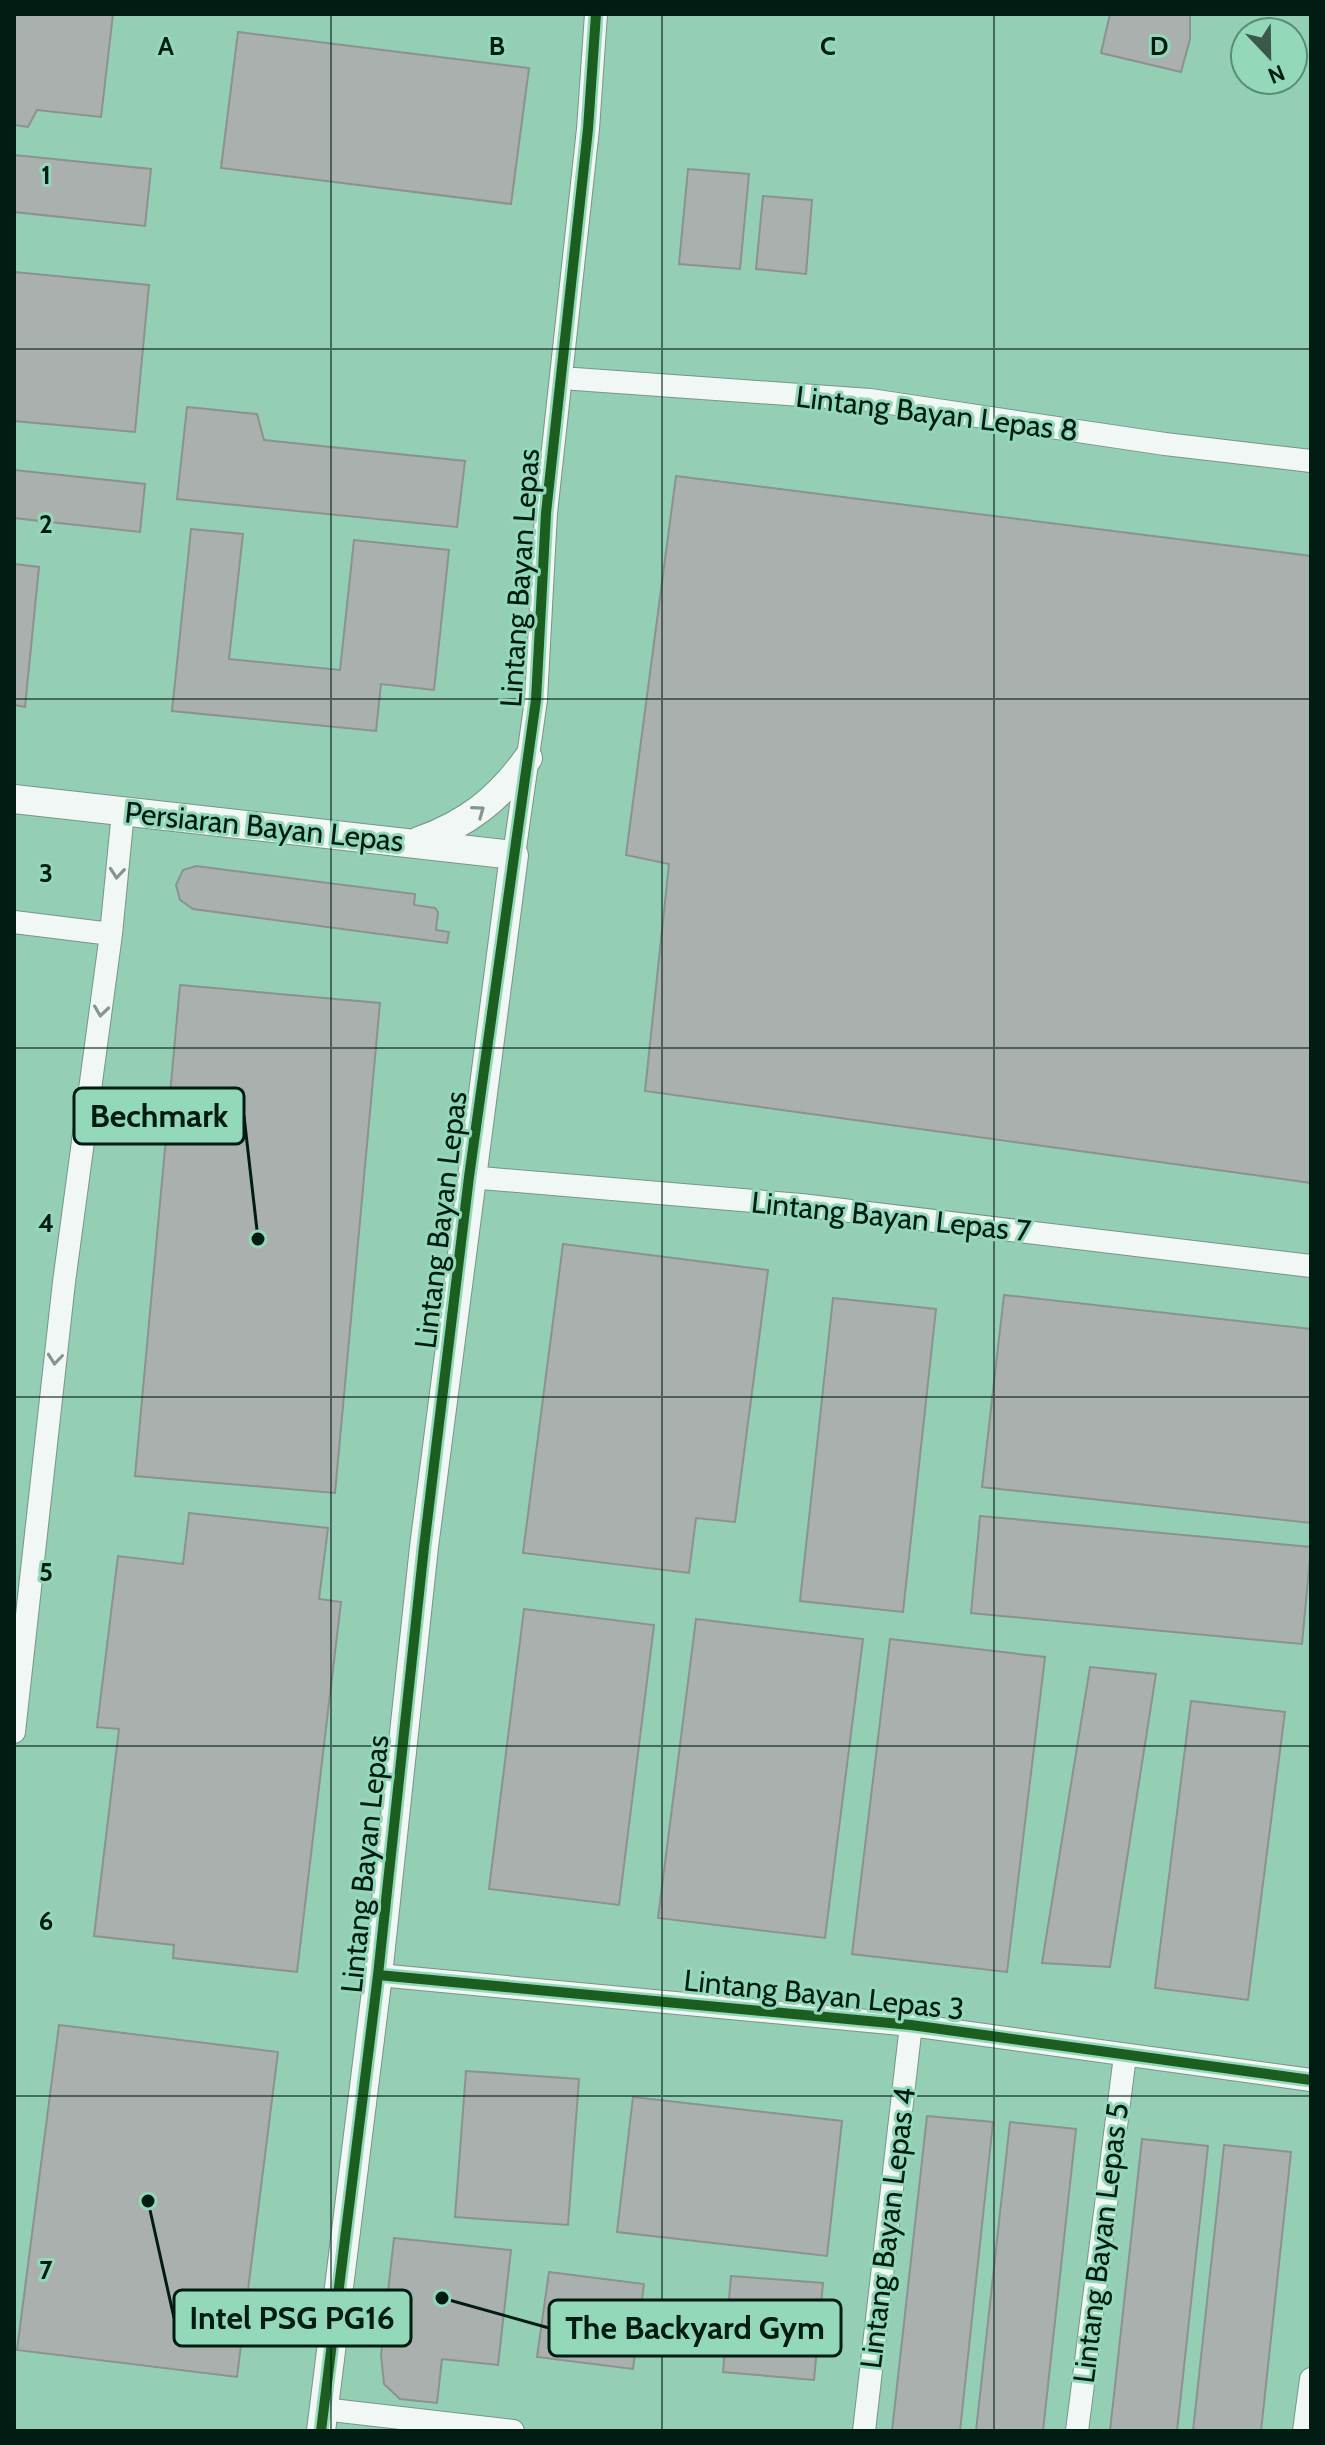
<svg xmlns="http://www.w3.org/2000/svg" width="1325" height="2445" viewBox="0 0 1325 2445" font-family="Cabin,sans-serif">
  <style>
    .built { fill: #93ceb5; fill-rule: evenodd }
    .building { fill: #aab0ae; stroke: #8b9290; stroke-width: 2 }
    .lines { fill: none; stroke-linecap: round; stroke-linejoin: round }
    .minor-casing { stroke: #779588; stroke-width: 24 }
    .tertiary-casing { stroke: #779588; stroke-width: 30 }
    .minor { stroke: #f1f7f4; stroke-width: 22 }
    .tertiary { stroke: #f1f7f4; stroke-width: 28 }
    .cycleway-casing { stroke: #94d8ba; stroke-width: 15 }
    .cycleway { stroke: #1b5e20; stroke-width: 10 }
    .oneway { stroke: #85948e }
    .grid { fill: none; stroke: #011c12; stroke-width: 2; stroke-opacity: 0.55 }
    .labels { text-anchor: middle; stroke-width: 6; stroke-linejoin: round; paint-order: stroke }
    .street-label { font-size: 30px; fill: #011c12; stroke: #94d8ba }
    .grid-label { font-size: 26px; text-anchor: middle; font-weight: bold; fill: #011c12; stroke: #94d8ba; stroke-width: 6; stroke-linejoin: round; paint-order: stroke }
    .leader { fill: none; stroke: #011c12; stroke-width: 3 }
    .callout-dot { fill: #011c12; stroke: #94d8ba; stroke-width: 3 }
    .callout { fill: #94d8ba; stroke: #011c12; stroke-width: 3 }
    .callout-label { font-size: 32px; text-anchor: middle; font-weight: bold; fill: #011c12 }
  </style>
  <rect width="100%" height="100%" fill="#a3c9b8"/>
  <path class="built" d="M14 14H1311V2431H14ZM1245 32H1293V80H1245Z"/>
  <path class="building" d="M14 14H113L101 117 37 110 28 127 14 125Z
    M1110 14H1190V39L1181 72 1101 53Z
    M238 32 529 68 511 204 221 168Z
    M14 155 151 169 145 226 14 212Z
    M688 169 749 174 740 269 679 264Z
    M763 196 812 200 806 274 756 269Z
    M14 272 149 285 135 432 14 421Z
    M187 407 257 414 264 440 465 461 457 527 177 499Z
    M14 470 145 484 140 532 14 518Z
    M676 476 1311 556V1183L645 1091 669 864 626 855Z
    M191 529 243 534 229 659 340 670 354 540 449 550 434 690 381 684 376 731 172 711Z
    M14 564 39 567 25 707 14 705Z
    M196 866 415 894 414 905 435 908 438 912 436 930 449 932 447 943 193 909 180 900 176 885 183 870Z
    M180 985 380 1003 335 1493 135 1476Z
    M563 1244 768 1270 735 1522 696 1518 689 1573 523 1553Z
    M1004 1295 1311 1329V1523L982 1487Z
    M833 1298 936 1309 903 1612 800 1601Z
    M189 1513 328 1528 319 1599 341 1602 297 1972 173 1958 174 1945 94 1936 119 1729 97 1727 118 1556 183 1564Z
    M980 1516 1311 1547 1302 1644 971 1613Z
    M524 1609 654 1625 619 1905 489 1889Z
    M696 1619 863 1639 825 1938 658 1918Z
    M890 1639 1045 1657 1007 1972 852 1954Z
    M1090 1667 1156 1674 1110 1967 1042 1963Z
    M1191 1701 1285 1712 1248 2000 1155 1988Z
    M59 2025 278 2052 237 2377 17 2350Z
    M466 2071 579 2079 568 2225 455 2217Z
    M633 2097 842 2121 827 2256 617 2232Z
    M927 2116 993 2122 960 2431H892Z
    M1010 2122 1076 2129 1043 2431H976Z
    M1142 2139 1208 2146 1177 2431H1110Z
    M1224 2145 1291 2152 1261 2431H1193Z
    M394 2238 511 2250 498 2365 442 2359 437 2403 400 2399 384 2384 381 2355Z
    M549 2272 644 2284 633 2369 537 2357Z
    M731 2276 823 2283 814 2380 723 2372Z"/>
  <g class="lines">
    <g class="minor-casing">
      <path id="minor" d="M561 378 870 400 1165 444 1311 461
        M514 855 536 700 546 513 588 129 596 14
        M14 922 111 934
        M469 1177 801 1205 1311 1266
        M14 1732 64 1282 111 934 123 812
        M378 1975 911 2025 1311 2080
        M323 2409 513 2431
        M864 2431 911 2025
        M1077 2431 1125 2056
        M1304 2431 1311 2379"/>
    </g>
    <g class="tertiary-casing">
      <path id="tertiary" d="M14 799 514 855 424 1547 378 1975 321 2431
        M419 841C467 824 499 799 528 758"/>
    </g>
    <use href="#minor" class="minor"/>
    <use href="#tertiary" class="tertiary"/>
    <g class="cycleway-casing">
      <path id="cycleway" d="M378 1975 911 2025 1311 2080
        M321 2431 378 1975 424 1547 469 1177 536 700 546 513 588 129 596 14"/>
    </g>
    <use href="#cycleway" class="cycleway"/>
  </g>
  <defs><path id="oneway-chevron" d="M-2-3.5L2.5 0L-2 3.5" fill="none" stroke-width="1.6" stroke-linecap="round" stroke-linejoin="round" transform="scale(2)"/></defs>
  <g class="oneway">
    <use href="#oneway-chevron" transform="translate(479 811) rotate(-36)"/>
    <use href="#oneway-chevron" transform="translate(117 873) rotate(95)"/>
    <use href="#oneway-chevron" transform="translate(101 1011) rotate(98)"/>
    <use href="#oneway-chevron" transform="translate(55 1359) rotate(96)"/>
  </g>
  <path class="grid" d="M331 14V2431M662 14V2431M994 14V2431M14 349H1311M14 699H1311M14 1048H1311M14 1397H1311M14 1746H1311M14 2096H1311"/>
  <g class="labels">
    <g class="street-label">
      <text transform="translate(937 414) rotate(7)" y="10">Lintang Bayan Lepas 8</text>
      <text transform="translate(520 578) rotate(-86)" y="10">Lintang Bayan Lepas</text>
      <text transform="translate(264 827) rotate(6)" y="10">Persiaran Bayan Lepas</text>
      <text transform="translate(891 1217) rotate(6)" y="10">Lintang Bayan Lepas 7</text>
      <text transform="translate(441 1220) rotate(-83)" y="10">Lintang Bayan Lepas</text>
      <text transform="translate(365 1864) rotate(-84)" y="10">Lintang Bayan Lepas</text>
      <text transform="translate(824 1995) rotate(6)" y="10">Lintang Bayan Lepas 3</text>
      <text transform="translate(888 2228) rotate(-83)" y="10">Lintang Bayan Lepas 4</text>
      <text transform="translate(1101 2243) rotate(-83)" y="10">Lintang Bayan Lepas 5</text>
    </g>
  </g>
  <g class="grid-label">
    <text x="166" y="55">A</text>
    <text x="497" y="55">B</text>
    <text x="828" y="55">C</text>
    <text x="1159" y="55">D</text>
    <text x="46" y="184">1</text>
    <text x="46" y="533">2</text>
    <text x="46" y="882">3</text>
    <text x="46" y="1232">4</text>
    <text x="46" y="1581">5</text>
    <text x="46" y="1930">6</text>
    <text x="46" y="2279">7</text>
  </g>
  <path class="leader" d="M258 1239L244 1116M148 2201L174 2318M442 2298L549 2328"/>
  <g class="callout-dot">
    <circle cx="258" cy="1239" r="8"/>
    <circle cx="148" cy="2201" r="8"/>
    <circle cx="442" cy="2298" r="8"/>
  </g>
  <g class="callout">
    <rect x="74" y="1088" width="170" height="56" rx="8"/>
    <rect x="174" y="2290" width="237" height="56" rx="8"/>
    <rect x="549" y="2300" width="292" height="56" rx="8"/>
  </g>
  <g class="callout-label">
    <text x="159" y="1127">Bechmark</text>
    <text x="292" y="2329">Intel PSG PG16</text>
    <text x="695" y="2339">The Backyard Gym</text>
  </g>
  <rect width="1325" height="2445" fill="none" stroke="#011c12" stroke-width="32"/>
  <g transform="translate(1269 56) rotate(158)"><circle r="38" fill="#94d8ba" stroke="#598d77" stroke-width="2"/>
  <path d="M0-6L14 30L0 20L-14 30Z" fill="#3a594c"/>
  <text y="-12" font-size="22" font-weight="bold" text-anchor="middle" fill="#011c12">N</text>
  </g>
</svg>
